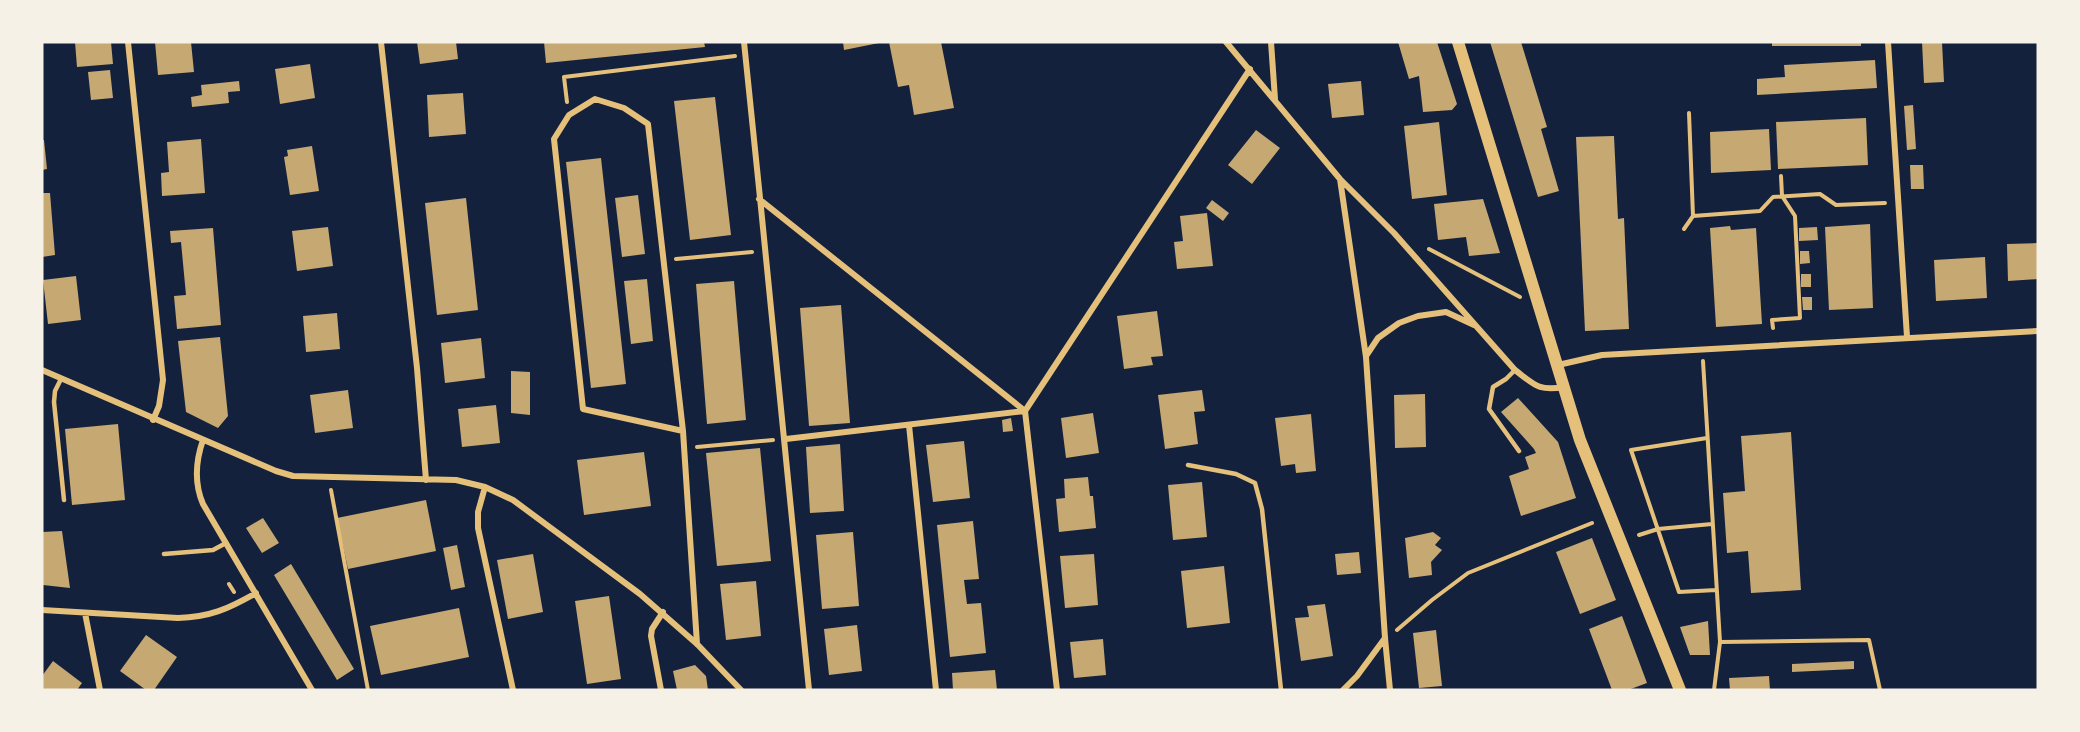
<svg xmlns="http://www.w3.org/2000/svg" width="2080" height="732" viewBox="0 0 2080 732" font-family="'Roboto Condensed',sans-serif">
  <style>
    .building { fill: #c6a872 }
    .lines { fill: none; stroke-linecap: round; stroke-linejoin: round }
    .path { stroke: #e5c07b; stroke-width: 4 }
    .service { stroke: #e5c07b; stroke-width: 4.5 }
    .minor { stroke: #e5c07b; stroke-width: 6 }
    .secondary { stroke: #e5c07b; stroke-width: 12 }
  </style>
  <rect width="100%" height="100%" fill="#14213d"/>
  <path class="building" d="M75 42H111L113 64 77 67Z
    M155 42H191L194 72 158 75Z
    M417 42H456L458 59 420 64Z
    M544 42H704L705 47 546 63Z
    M843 42H879V43L844 50Z
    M889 42H941L954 108 914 115 909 85 898 87Z
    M1398 42H1437L1457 104 1452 110 1423 112 1419 76 1409 79Z
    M1490 42H1521L1547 127 1541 129 1559 191 1538 197Z
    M1772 42H1861V46H1772Z
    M1922 42H1942L1944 82 1924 83Z
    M1875 60 1877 88 1757 95V79L1785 77 1784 65Z
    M310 64 315 98 280 104 275 69Z
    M110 70 113 98 91 100 88 72Z
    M239 81 240 91 228 92 229 103 192 107 191 97 202 95 201 85Z
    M1361 81 1364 115 1332 118 1328 84Z
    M463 93 466 134 429 137 427 95Z
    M715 97 731 235 690 240 674 101Z
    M1913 105 1916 149 1907 150 1904 106Z
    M1866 118 1868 165 1778 169 1776 122Z
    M1439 122 1447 195 1412 199 1404 126Z
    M1769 129 1771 170 1711 173 1710 132Z
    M1256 130 1280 148 1252 184 1228 165Z
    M1614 136 1618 219 1624 218 1629 329 1585 331 1576 137Z
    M201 139 205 193 162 196 161 173 169 172 167 142Z
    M42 140H44L47 169 42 170Z
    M312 146 319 191 290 195 284 157 288 156 287 150Z
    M601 158 626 384 591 388 566 162Z
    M1910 165H1923L1924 189H1911Z
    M42 193H50L55 255 42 257Z
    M638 195 645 254 622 257 615 198Z
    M466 198 478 310 437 315 425 203Z
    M1483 199 1500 253 1469 256 1466 237 1438 240 1434 204Z
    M1212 200 1229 213 1223 221 1206 208Z
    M1207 213 1213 266 1177 269 1174 242 1183 241 1180 216Z
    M1870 224 1873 308 1829 310 1825 227Z
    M1730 226 1731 230 1756 228 1762 324 1716 327 1710 228Z
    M328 227 333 266 297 271 292 231Z
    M1817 227 1818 240 1799 241V228Z
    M213 228 221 325 177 329 174 296 186 295 181 242 171 243 170 231Z
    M2038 243V279L2008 281 2007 244Z
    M1800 251H1809L1810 263 1800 264Z
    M1985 257 1987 298 1936 301 1934 260Z
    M1801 274H1811V287H1801Z
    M76 276 81 320 48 324 43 280Z
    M647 279 653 341 631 344 624 281Z
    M734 281 746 420 707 424 696 284Z
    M1802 297H1812V310H1803Z
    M841 305 850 423 809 426 800 308Z
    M1157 311 1163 356 1151 357 1153 365 1124 369 1117 316Z
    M337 313 340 349 306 352 303 316Z
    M220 337 228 416 218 428 186 412 178 341Z
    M481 338 485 378 445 383 441 343Z
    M511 371 530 372V415L511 413Z
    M348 390 353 428 315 433 310 395Z
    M1202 390 1205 411 1194 412 1198 444 1165 449 1158 395Z
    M1425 394 1426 447 1395 448 1394 395Z
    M1518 398 1558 442 1576 498 1521 516 1509 476 1529 469 1525 457 1536 453 1534 449 1501 412Z
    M496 405 500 443 462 447 458 409Z
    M1093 413 1099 453 1066 458 1061 418Z
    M1311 414 1316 471 1296 473 1295 464 1281 466 1275 418Z
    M1011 418 1013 431 1003 432 1002 420Z
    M118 424 125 500 72 505 65 429Z
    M1791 432 1801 590 1751 593 1748 551 1727 553 1723 493 1745 491 1741 436Z
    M964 441 970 498 933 502 926 445Z
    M840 444 844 511 810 513 806 447Z
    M760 448 771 561 717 566 706 453Z
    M644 452 651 506 584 515 577 460Z
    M1088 477 1090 496H1093L1096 528 1059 532 1056 499 1065 498 1064 479Z
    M1202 482 1207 537 1173 540 1168 485Z
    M426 500 436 551 348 569 337 518Z
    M263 518 279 543 262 553 246 528Z
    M973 521 979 579 964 580 967 604 981 603 986 653 950 657 937 525Z
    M62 531 70 588 43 585 42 532Z
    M853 532 859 606 822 609 816 535Z
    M1433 532 1441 538 1435 545 1442 550 1431 562 1432 575 1409 578 1405 538Z
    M1592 538 1616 600 1580 614 1556 552Z
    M457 545 465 587 451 590 443 548Z
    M1359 552 1361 573 1337 575 1335 554Z
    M533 554 543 612 508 619 497 560Z
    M1094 554 1098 605 1065 608 1060 556Z
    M291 564 354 669 337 680 274 575Z
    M1224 566 1230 623 1187 628 1181 571Z
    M756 581 761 636 726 640 720 584Z
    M609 596 621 679 587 684 575 601Z
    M1325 604 1333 656 1301 661 1295 618 1309 617 1307 606Z
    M459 608 469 657 381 675 370 626Z
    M1622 616 1647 683 1628 690H1612L1589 629Z
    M1708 621 1710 655H1690L1680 627Z
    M857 625 862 671 829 675 824 629Z
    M1436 630 1442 686 1419 688 1413 633Z
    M146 635 177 657 154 690H146L120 671Z
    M1103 639 1106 675 1074 678 1070 642Z
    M53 661 82 683 77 690H42V676Z
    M1854 661V669L1792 672V664Z
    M695 665 706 676 708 690H677L673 671Z
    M995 670 997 690H953L952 673Z
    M1769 676 1770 690H1730L1729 678Z"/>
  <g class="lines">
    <path class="path" d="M567 102 564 77 735 56
      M1689 113 1693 216
      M1684 229 1693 216 1760 211 1773 197 1820 194 1836 205 1885 203
      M1429 249 1520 297
      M676 259 752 252
      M1773 328 1772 320 1800 318 1795 216 1782 196 1781 176
      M1703 361 1720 642
      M1707 438 1631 450 1679 592 1716 590
      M697 447 773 440
      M331 490 368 690
      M1639 535 1658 529 1712 524
      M229 584 234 592
      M1397 630 1432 600 1468 573 1592 523
      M1714 690 1720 642 1869 640 1880 690"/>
    <path class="service" d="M1515 370 1506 379 1493 387 1489 409 1519 451
      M61 379 55 391 54 402 64 500
      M1188 465 1236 474 1255 483 1262 509 1281 690
      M164 554 213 550 226 543"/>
    <path class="minor" d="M128 42 163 380 159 406 153 420
      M381 42 417 368 426 480
      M744 42C766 258 789 474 809 690
      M1226 42 1340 179 1394 233 1515 370C1536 386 1538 391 1565 387
      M1271 42 1275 99
      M1888 42 1907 337
      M1340 179 1366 357 1385 638 1390 690
      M759 199 1025 411 1250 69
      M1366 356 1378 338 1399 323 1418 316 1446 312 1474 325
      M1558 365 1602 355 2038 331
      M42 370 276 471 293 476 456 480 485 487 513 500 640 594 697 644 741 690
      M909 425 936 690
      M683 431 583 409 554 139 569 115 595 99 624 108 648 124 683 431 697 644
      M786 439 1025 411 1057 690
      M203 440C195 463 194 483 203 504L312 690
      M485 487 478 512V528L513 690
      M42 610 178 618C210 617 228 609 256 593
      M85 613 100 690
      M661 690 651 636 652 629 663 612
      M1343 690 1357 676 1385 638"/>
    <path class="secondary" d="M1458 42 1580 440 1680 690"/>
  </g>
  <rect width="2080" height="732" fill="none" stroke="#f6f1e7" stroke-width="87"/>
</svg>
